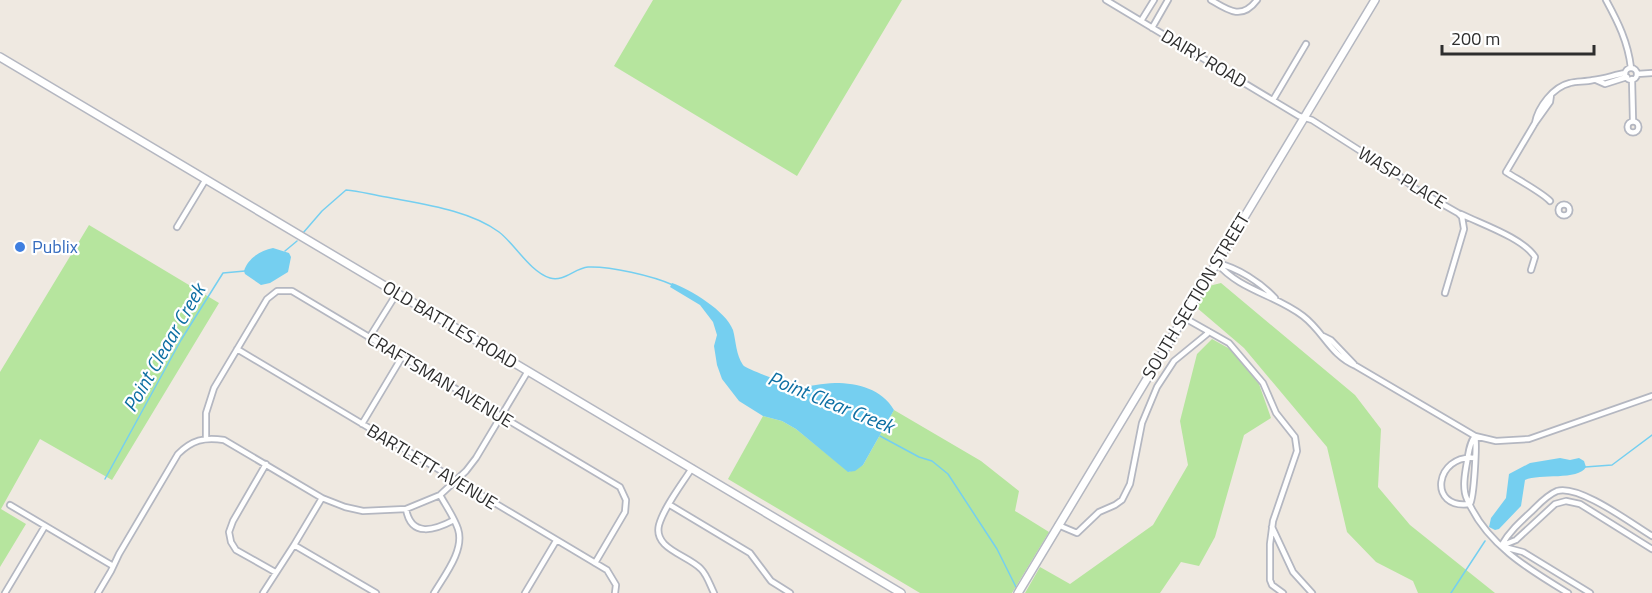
<svg xmlns="http://www.w3.org/2000/svg" width="1652" height="593" viewBox="0 0 1652 593" font-family="'Titillium Web',sans-serif">
  <style>
    .green { fill: #b6e59e }
    .water { fill: #75cff0 }
    .lines { fill: none; stroke-linecap: round; stroke-linejoin: round }
    .stream { stroke: #75cff0; stroke-width: 1.5 }
    .street-casing { stroke: #b4b7c1; stroke-width: 8 }
    .secondary-casing { stroke: #b4b7c1; stroke-width: 10 }
    .street { stroke: #fff; stroke-width: 4.5 }
    .secondary { stroke: #fff; stroke-width: 7 }
    .shop-dot { fill: #3f7fe0; stroke: #fff; stroke-width: 2 }
    .labels { text-anchor: middle; stroke-width: 4.5; stroke-linejoin: round; paint-order: stroke }
    .street-label { font-size: 18px; fill: #2e2e2e; stroke: #fff }
    .shop-label { font-size: 18px; fill: #366cbe; stroke: #fff; text-anchor: start }
    .water-label { font-size: 20px; font-style: italic; fill: #0d6fa3; stroke: #fff }
  </style>
  <rect width="100%" height="100%" fill="#efe9e1"/>
  <path class="green" d="M653 0H902L797 176 614 66Z
    M89 225 219 303 112 480 40 439 1 509 26 524 0 567V372Z
    M1221 283 1355 395 1381 429 1378 487 1410 525 1495 593H1418L1413 581 1376 562 1347 532 1327 447 1244 348 1196 307 1209 286Z
    M1212 339 1230 349 1259 384 1271 418 1244 435 1215 537 1199 566 1181 562 1160 593H1025L1040 567 1070 584 1153 525 1188 465 1180 421 1197 354Z
    M894 410 981 461 1019 491 1015 511 1049 532 1012 593H920L728 479 763 416 782 421 796 429 849 472 863 465Z"/>
  <path class="water" d="M273 248 289 253 291 257 288 272 270 283 261 285 245 274 244 271C248 258 260 251 273 248Z
    M672 283C690 289 726 311 733 330 736 341 736 355 743 365 745 368 767 376 772 378 778 381 787 386 793 387 807 388 821 383 835 383 858 383 882 389 894 410L863 465 855 471 848 472 796 429 782 421 763 416 739 401 722 379 717 365 714 346 717 335 713 322 700 305 670 287Z
    M1560 458 1570 460 1579 458 1584 461 1586 467C1578 481 1540 473 1525 480L1521 506 1499 529 1495 530 1489 527 1491 518 1506 498 1509 474 1530 463Z"/>
  <g class="lines">
    <path class="stream" d="M303 233 322 211 346 190C360 191 372 195 386 197 422 204 470 210 499 232 514 243 530 272 550 278 564 282 575 268 588 267 610 266 653 276 673 285
      M285 251 297 241
      M880 436 919 457 932 461 948 474 997 549 1017 589
      M1585 467 1612 465 1652 435
      M105 479 181 340 223 273 245 271
      M1451 593 1485 541"/>
    <g class="street-casing">
      <path id="street" d="M1106 0 1299 116 1312 120 1398 175 1416 189 1458 213 1462 217 1464 229 1445 293
        M1211 0C1229 11 1242 20 1257 0
        M1606 0C1618 22 1628 42 1631 68
        M1141 21 1154 0
        M1152 28 1168 0
        M1625 74a6 6 0 1 1 12 0a6 6 0 1 1-12 0Z
        M1637 74 1652 73
        M1632 79 1633 121
        M1596 80 1605 84 1627 77
        M1273 100 1306 44
        M1627.5 127a5.5 5.5 0 1 1 11 0a5.5 5.5 0 1 1-11 0Z
        M1535 123C1538 107 1553 87 1570 83 1577 81 1585 82 1593 80 1604 79 1614 75 1625 73
        M1550 201C1543 193 1517 179 1506 172L1535 123 1550 102 1551 95
        M1558.5 210a5.5 5.5 0 1 1 11 0a5.5 5.5 0 1 1-11 0Z
        M1461 214C1481 224 1523 238 1535 257L1531 270
        M177 227 206 179
        M1217 263C1239 290 1276 295 1303 316 1324 332 1330 355 1356 366L1475 436 1496 441 1529 439 1652 396
        M1217 263C1238 268 1260 282 1275 298
        M1183 317 1229 343 1263 383 1276 413 1295 437 1297 451 1273 521 1270 544V580L1272 585 1283 593
        M1323 336 1331 340 1354 364
        M369 338 397 293
        M237 349 607 570 616 585 615 593
        M362 424 402 357
        M1475 436C1469 444 1469 452 1467 462 1465 473 1462 489 1467 499 1486 544 1528 569 1568 593
        M206 438V413L214 388 267 299 277 291H292L620 487 626 500 625 512 595 563
        M266 464 233 521 229 532 231 542 236 550 275 572
        M692 468C682 484 664 507 659 525 653 549 688 555 701 569 707 575 710 585 714 593
        M1470 504C1427 510 1435 454 1475 458
        M1470 504C1474 497 1477 444 1475 436
        M10 505 113 566
        M670 505 750 553 771 581 790 593
        M406 509C411 538 435 530 454 520
        M1058 525 1077 533 1099 512 1115 505 1122 500 1130 484 1142 423 1157 387 1174 361 1207 334 1208 331
        M1272 527 1293 572 1312 593
        M294 545 322 498
        M1501 546C1509 532 1520 522 1532 511 1539 504 1547 495 1557 491 1579 484 1632 524 1652 536
        M1501 546 1516 540 1555 504 1566 501 1580 504 1652 549
        M1504 547 1523 552 1590 593
        M5 593 45 526
        M98 593 111 571 119 554 178 454C192 440 204 437 224 440L322 498 345 507 363 511 406 509 440 495 466 471 476 458 528 371
        M263 593 294 545 376 593
        M434 593C444 576 465 550 458 529 454 517 446 506 440 495
        M525 593 556 541"/>
    </g>
    <g class="secondary-casing">
      <path id="secondary" d="M0 57 901 593
        M1018 593 1375 0"/>
    </g>
    <use href="#street" class="street"/>
    <use href="#secondary" class="secondary"/>
  </g>
  <circle class="shop-dot" cx="20" cy="247" r="6"/>
  <g class="labels">
    <g class="street-label">
      <text transform="translate(1204 59) rotate(31)" y="6">DAIRY ROAD</text>
      <text transform="translate(1402 178) rotate(32)" y="6">WASP PLACE</text>
      <text transform="translate(1196 296) rotate(-59)" y="6">SOUTH SECTION STREET</text>
      <text transform="translate(450 325) rotate(31)" y="6">OLD BATTLES ROAD</text>
      <text transform="translate(440 380) rotate(31)" y="6">CRAFTSMAN AVENUE</text>
      <text transform="translate(432 467) rotate(31)" y="6">BARTLETT AVENUE</text>
    </g>
    <g class="shop-label">
      <text x="32" y="253">Publix</text>
    </g>
    <g class="water-label">
      <text transform="translate(164 348) rotate(-60)" y="7">Point Cleaar Creek</text>
      <text transform="translate(831 402) rotate(22)" y="7">Point Clear Creek</text>
    </g>
  </g>
  <path d="M1442 45v9h152v-9" fill="none" stroke="#2e2e2e" stroke-width="3"/>
  <text x="1451" y="45" font-size="18" fill="#2e2e2e" stroke="#ffffff" stroke-width="4.5" paint-order="stroke">200 m</text>
</svg>
